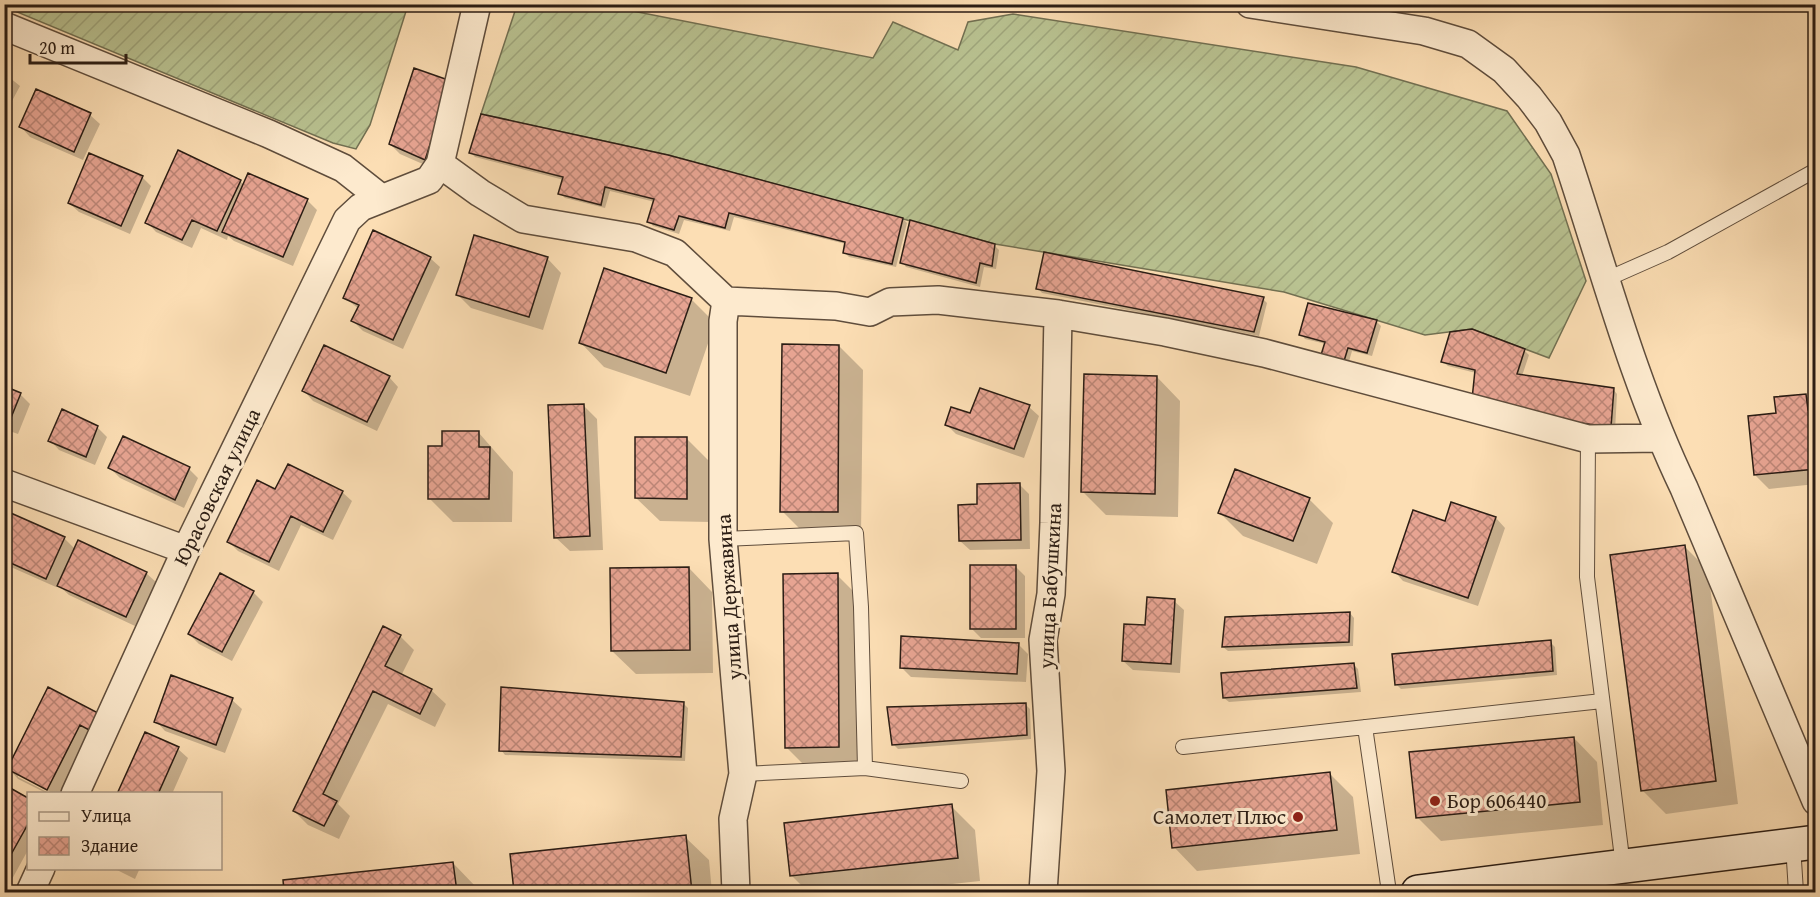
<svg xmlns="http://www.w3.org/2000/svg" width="1820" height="897" viewBox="0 0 1820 897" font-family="'Gentium Book Plus',serif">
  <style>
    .garden { fill: url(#garden-furrows); stroke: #727052; stroke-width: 1.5 }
    .shadow { fill: #0003 }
    .building { fill: url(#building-cross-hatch); stroke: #2b1d14; stroke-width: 1.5 }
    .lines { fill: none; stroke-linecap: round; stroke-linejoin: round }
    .service-casing { stroke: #5f4d3c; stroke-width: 16 }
    .minor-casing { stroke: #5f4d3c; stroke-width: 30 }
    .secondary-casing { stroke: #2b1d14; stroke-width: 36 }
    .service { stroke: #fdeace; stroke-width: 14 }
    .minor { stroke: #fdeace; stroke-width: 27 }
    .secondary { stroke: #fdeace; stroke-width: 33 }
    .poi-dot { fill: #8f2418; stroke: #fdeace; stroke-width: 2 }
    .labels { text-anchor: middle; stroke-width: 6; stroke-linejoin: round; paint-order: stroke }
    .street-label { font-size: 21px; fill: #2b1d14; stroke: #fdeace }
    .poi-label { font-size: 21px; fill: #2b1d14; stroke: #fdeace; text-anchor: start }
  </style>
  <defs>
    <pattern id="garden-furrows" width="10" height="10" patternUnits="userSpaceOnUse" patternTransform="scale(1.5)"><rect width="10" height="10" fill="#b9c291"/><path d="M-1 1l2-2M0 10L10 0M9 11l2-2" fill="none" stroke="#9fa67c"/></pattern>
    <pattern id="building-cross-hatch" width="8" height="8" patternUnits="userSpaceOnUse" patternTransform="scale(1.5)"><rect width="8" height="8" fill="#e7a492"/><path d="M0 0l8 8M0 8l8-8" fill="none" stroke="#bb8576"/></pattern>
  </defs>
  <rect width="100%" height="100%" fill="#fcdeb4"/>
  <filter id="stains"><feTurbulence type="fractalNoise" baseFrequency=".00333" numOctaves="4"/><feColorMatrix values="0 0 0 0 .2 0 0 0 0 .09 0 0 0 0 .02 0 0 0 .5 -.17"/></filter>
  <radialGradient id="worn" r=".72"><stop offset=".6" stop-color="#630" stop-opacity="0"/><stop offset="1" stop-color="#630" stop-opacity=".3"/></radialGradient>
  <path class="garden" d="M4 5 5 4 408 5 370 125 356 149 333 143 5 7Z
    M517 5H602L873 58 893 22 958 50 968 22 1013 14 1356 67 1507 111 1551 174 1586 281 1549 358 1472 329 1425 335 1284 292 995 244 668 155 481 114Z"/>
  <path class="shadow" d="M4 73 20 86 4 116Z
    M450 82 434 169 400 154 390 144Z
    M90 115 100 124 83 160 30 137 21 127Z
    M471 153 903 219 907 223 896 267 849 257 844 252 846 244 734 217 730 231 684 220 679 234 653 226 649 221 655 202 610 191 605 208 565 198 560 193 564 180 475 157Z
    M142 177 151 186 130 234 79 212 69 203Z
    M240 181 244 185 307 200 317 210 293 266 234 241 228 236 227 240 201 228 192 248 156 232 147 222Z
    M994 245 999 250 996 269 984 267 980 287 906 267 902 262Z
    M430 258 440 267 403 349 363 331 353 321 359 309 345 298Z
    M547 258 561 273 543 330 471 308 457 294Z
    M1038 288 1263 299 1267 303 1259 336 1042 293Z
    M691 299 715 323 690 396 604 367 581 343Z
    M1376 321 1381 326 1372 356 1352 351 1348 365 1326 344 1305 339 1301 334Z
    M839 346 863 370 861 536 806 535 782 511Z
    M1524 350 1529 355 1522 376 1613 389 1617 394 1615 431 1477 413 1476 373 1448 366 1443 362Z
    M389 377 398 387 377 431 313 401 304 391Z
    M1157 377 1180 401 1178 517 1106 515 1082 491Z
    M4 388 20 394 30 404 18 434 4 429Z
    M1806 396 1816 405V484L1769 489 1755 475 1778 415Z
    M583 405 597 419 603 550 570 551 555 537Z
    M1029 407 1039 416 1024 458 956 434 947 425 971 415Z
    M97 427 107 437 95 465 59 450 50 440Z
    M479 433 513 472 512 522H453L429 498 443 447Z
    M686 438 710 462V522L660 521 636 498Z
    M110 468 189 469 198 478 184 508 120 478Z
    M1019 484 1029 494 1030 549 970 550 960 541 979 506Z
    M276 491 342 492 352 501 333 540 301 525 279 571 238 551 229 542Z
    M1309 499 1333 523 1317 564 1243 536 1220 513Z
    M4 512 64 538 76 550 146 573 156 582 135 626 69 595 57 584 56 587 4 564Z
    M1496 518 1505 528 1478 606 1403 581 1394 571 1446 523Z
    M1684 546 1708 570 1738 804 1666 814 1642 790Z
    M1016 567 1025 576V638H981L971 628Z
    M689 568 712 592 713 673 636 674 612 651Z
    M220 575 253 592 263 602 232 661 199 644 189 634Z
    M837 575 861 599 862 770 810 771 786 747Z
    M1174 601 1184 610 1180 673 1133 670 1123 661Z
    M1350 613 1354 618 1353 646 1228 651 1223 647Z
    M400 636 414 650 401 676 431 690 446 704 435 727 388 704 338 804 350 816 339 839 308 825 294 811Z
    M1550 642 1555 647 1557 675 1401 689 1396 684Z
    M1018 644 1028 654 1026 682 911 677 901 667Z
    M1354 665 1358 669 1361 692 1229 702 1224 698Z
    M49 689 99 715 60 794H54L18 773V777L51 794H48L18 779 9 769Z
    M232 700 242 709 225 753 165 731 156 721Z
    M683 703 688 708 685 761 505 755 501 750Z
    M1025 704 1030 709 1031 739 898 749 894 745Z
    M1574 738 1597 762 1603 825 1441 841 1417 817Z
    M178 749 188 758 172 794H119Z
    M1330 774 1353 797 1360 854 1197 871 1174 847Z
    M6 787 28 800V850L11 881 4 877Z
    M951 806 975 830 980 881 879 892H808L792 876Z
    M685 837 709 860 712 892H516L512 855Z
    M453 863 476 887 477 892H286L285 881Z
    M113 868H140L135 879Z"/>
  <path class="building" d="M414 68 451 81 425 160 389 144Z
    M4 72 11 75 4 89Z
    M36 89 91 113 74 152 19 127Z
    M481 114 668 155 903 218 892 264 843 253 845 242 729 213 725 228 679 216 674 230 647 222 654 199 605 187 601 205 558 194 563 177 469 153Z
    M178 150 241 180 217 231 192 220 182 240 145 223Z
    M89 153 143 176 121 226 68 203Z
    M248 173 308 199 283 257 222 232Z
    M910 220 995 244 992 266 980 263 976 283 900 263Z
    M373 230 431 257 393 340 351 321 359 305 343 298Z
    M474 235 548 257 529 317 456 295Z
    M1044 252 1264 297 1254 332 1036 289Z
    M604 268 692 298 666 373 579 343Z
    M1308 303 1377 320 1367 353 1348 348 1344 361 1321 355 1325 342 1299 335Z
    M1472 329 1525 349 1517 374 1614 388 1611 427 1471 409 1475 370 1441 362 1450 332Z
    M782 344 839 345 838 512H780Z
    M324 345 390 376 367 422 302 391Z
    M1084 374 1157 376 1155 494 1081 492Z
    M4 386 21 393 8 425 4 424Z
    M980 388 1030 405 1014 449 945 425 951 407 970 413Z
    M1806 394 1808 410H1816V469L1754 475 1748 416 1776 413 1774 397Z
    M584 404 590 536 554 538 548 405Z
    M62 409 98 426 86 457 48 441Z
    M442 431H479V447H490L489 499H428V446H442Z
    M123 436 190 467 175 500 108 468Z
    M635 437H687V499L635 498Z
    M288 464 343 491 323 532 291 516 269 562 227 542 257 480 275 489Z
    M1235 469 1310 498 1293 541 1218 513Z
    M1020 483 1021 540 959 541 958 505 977 504V484Z
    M1451 502 1496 517 1468 598 1392 572 1413 510 1445 521Z
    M4 510 65 537 46 579 4 560Z
    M78 540 147 572 126 617 57 586Z
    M1685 545 1716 781 1641 791 1610 555Z
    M970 565H1016V629H970Z
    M689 567 690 650 611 651 610 568Z
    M220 573 254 591 222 652 188 634Z
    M838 573 839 747 785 748 783 574Z
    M1147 597 1175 599 1171 664 1122 661 1124 624 1145 625Z
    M1350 612 1349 642 1222 647 1225 617Z
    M383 626 401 635 385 666 432 689 420 714 373 691 323 794 337 801 324 826 293 811Z
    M901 636 1019 643 1017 674 900 668Z
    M1551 640 1553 671 1395 685 1392 654Z
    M1354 663 1357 688 1223 698 1221 673Z
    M171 675 233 698 216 745 154 722Z
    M48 687 100 714 91 731 80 725 47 790 7 769Z
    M501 687 684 702 681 757 499 751Z
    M1026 703 1027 735 892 745 887 707Z
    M145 732 179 747 158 794H117Z
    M1574 737 1580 802 1416 818 1409 752Z
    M1330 772 1337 830 1172 848 1166 790Z
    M5 785 28 798V824L4 867Z
    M952 804 958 858 790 876 784 823Z
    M686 835 692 892H514L510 854Z
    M453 862 457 892H284L283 880Z"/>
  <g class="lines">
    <g class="service-casing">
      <path id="service" d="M1607 279 1668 252 1816 170
        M1588 439 1587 577 1623 866
        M723 539 856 533 861 607 865 768 743 774
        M1365 727 1389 892
        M1183 747 1602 701
        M865 768 961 781
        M1793 845 1796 892
        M4 892H5"/>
    </g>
    <g class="minor-casing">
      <path id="minor" d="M1250 4 1424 31 1468 44 1504 70 1529 97 1548 122 1566 155C1603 266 1633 382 1684 488L1816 801
        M4 26 269 134 343 168 381 198
        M440 164 480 193 523 219 636 238 675 253 726 301 836 306 870 312 890 302 938 300 1058 314 1165 332 1264 353 1588 439 1660 438
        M726 301 723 321V539L743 774 733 819 736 892
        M4 483 186 550
        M75 794 186 550 347 220 361 207 429 180 440 164 477 4
        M30 892 41 868
        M1043 892 1051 771 1043 640 1051 594 1054 523 1058 314"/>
    </g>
    <g class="secondary-casing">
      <path id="secondary" d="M1418 892 1816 842"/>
    </g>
    <use href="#service" class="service"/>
    <use href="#minor" class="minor"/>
    <use href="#secondary" class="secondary"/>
  </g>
  <g class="poi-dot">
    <circle cx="1435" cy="801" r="6"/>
    <circle cx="1298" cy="817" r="6"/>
  </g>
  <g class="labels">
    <g class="street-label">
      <text transform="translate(217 487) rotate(-64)" y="7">Юрасовская улица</text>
      <text transform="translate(1050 586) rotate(-87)" y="7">улица Бабушкина</text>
      <text transform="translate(729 597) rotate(-94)" y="7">улица Державина</text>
    </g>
    <g class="poi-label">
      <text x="1447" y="808">Бор 606440</text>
      <text x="1286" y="824" text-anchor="end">Самолет Плюс</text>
    </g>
  </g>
  <rect width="1820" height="897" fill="none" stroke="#fcdeb4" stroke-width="24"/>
  <rect x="6" y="6" width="1808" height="885" fill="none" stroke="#2b1d14" stroke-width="3"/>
  <rect x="12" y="12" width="1796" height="873" fill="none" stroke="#2b1d14" stroke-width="1.5"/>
  <rect x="27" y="792" width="195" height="78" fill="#fdeace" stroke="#a99884" stroke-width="1.5"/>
  <rect x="39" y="812" width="30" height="9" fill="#fdeace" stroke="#a99884" stroke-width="1.5"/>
  <text x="81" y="822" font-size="18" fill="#2b1d14">Улица</text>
  <rect x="39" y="837" width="30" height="18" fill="url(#building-cross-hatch)" stroke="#a99884" stroke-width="1.5"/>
  <text x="81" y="852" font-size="18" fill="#2b1d14">Здание</text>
  <path d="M30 54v9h96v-9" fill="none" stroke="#2b1d14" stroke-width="3"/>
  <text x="39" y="54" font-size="18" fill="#2b1d14" stroke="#fdeace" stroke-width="4.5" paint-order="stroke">20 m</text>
  <rect width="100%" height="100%" filter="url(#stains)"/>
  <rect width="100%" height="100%" fill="url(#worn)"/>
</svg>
